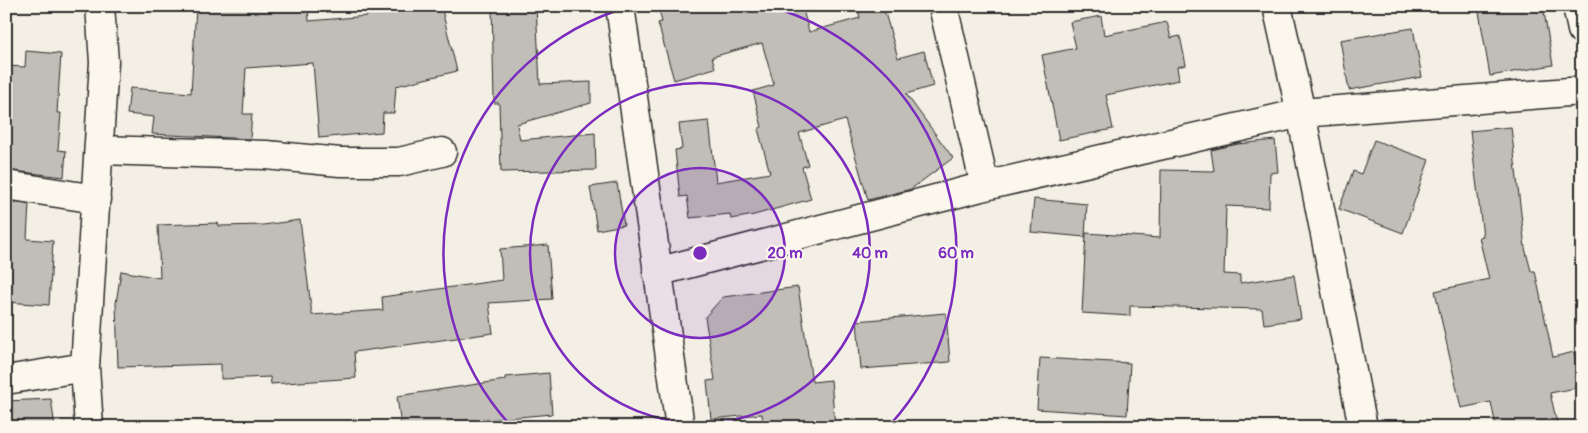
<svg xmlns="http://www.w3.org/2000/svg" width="1588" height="433" viewBox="0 0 1588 433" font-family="Pangolin,sans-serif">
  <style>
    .building { fill: #c0beb6; stroke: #2b2b2b }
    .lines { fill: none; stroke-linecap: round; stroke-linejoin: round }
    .street-casing { stroke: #2b2b2b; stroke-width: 31 }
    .street { stroke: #fbf7ec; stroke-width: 28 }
    .ring { fill: none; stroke: #7b2cbf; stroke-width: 2.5 }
    .centre { fill: #7b2cbf; stroke: #fbf7ec; stroke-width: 2.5 }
    .ring-label { font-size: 15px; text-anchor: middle; font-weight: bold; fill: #7b2cbf; stroke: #fbf7ec; stroke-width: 4; stroke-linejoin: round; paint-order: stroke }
  </style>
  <rect width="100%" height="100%" fill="#f3efe4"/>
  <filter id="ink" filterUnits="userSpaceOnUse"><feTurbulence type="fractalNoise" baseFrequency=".02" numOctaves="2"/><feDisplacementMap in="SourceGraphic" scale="10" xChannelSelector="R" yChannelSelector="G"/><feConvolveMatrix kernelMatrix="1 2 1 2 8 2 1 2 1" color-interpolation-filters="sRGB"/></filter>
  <g filter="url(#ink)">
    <path class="building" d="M196 6H308L309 21 367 16V13L387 14 421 6H441L457 71 396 86 394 113H383L382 132 319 138 313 63 246 68 243 114H252L250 139 152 134 154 117 127 114 130 88 191 93Z
      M492 6H536L540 84 591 82V103L517 124 520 140 595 133 596 170 501 172 499 103H494Z
      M658 6H802L809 32 860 18 857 6H883L898 58 924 51 933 86 906 94 953 158 911 189 868 200 845 120 799 133 808 165 802 167 811 199 754 215 731 219 730 214 690 218 687 196 680 197 675 150 682 149 679 124 709 121 716 182 770 173 758 129 762 127 753 91 774 85 762 43 712 57 715 68 674 80 658 23 662 22Z
      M1478 6H1543L1553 65 1490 76Z
      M1101 16 1104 35 1167 22 1171 38 1180 36 1186 65 1177 67 1179 80 1106 95 1113 129 1059 140 1042 55 1076 48 1070 22Z
      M1413 28 1422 77 1349 90 1340 40Z
      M26 51 61 54 57 113H61L58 150 66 151 64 177 6 170V66L25 67Z
      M1511 127 1525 248 1531 271H1535L1553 357 1574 352 1581 387 1550 393 1558 427H1496L1491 402 1461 408 1435 291 1489 279 1479 237 1483 236 1470 131Z
      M1275 140 1278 172 1270 173 1269 208 1226 206 1224 274 1240 275V283L1294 275 1301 319 1264 324 1262 309 1130 306V316L1082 313 1086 233 1160 238 1161 170 1214 171 1211 150 1238 144Z
      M1374 140 1429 160 1403 233 1339 209 1353 171 1361 174Z
      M617 183 624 225 597 230 590 187Z
      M1034 199 1087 204 1085 237 1031 232Z
      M6 201 29 204 27 239 53 241 49 305 6 302Z
      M300 220 312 315 383 310 382 297 502 280 500 249 548 245 552 299 489 303 493 333 354 352 356 378 271 384 270 377 221 379V364L118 367 116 303 121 271 160 278 158 225 218 223 219 226 263 225Z
      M798 287 812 382 831 380 835 427H763L762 414 711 419 707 381 715 380 705 317 723 297Z
      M946 313 950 362 861 369 857 321Z
      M1040 358 1130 363 1127 415 1037 409Z
      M549 373 552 414 484 420 485 427H401L397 396 505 380V377Z
      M51 399 55 427H6V401Z"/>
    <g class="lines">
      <g class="street-casing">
        <path id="street" d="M620 6 680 427
          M943 6 985 186
          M1277 6 1301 113 1363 427
          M1577 6 1582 30
          M99 150 266 155 340 162H399L442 152
          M6 185 96 199
          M657 272 985 186 1301 113 1582 91
          M6 380 85 367
          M89 427 85 367 104 62 100 6"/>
      </g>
      <use href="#street" class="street"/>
    </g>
  </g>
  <circle cx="700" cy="253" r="85" fill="#7b2cbf" fill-opacity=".12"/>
  <g class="ring">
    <circle cx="700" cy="253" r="85"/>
    <circle cx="700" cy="253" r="170"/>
    <path d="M511 426A256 256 0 0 1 632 6M768 6A256 256 0 0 1 889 426"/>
  </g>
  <circle cx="700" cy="253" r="8" class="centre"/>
  <g class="ring-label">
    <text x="785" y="258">20 m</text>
    <text x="870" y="258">40 m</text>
    <text x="956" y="258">60 m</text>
  </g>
  <rect width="1588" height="433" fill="none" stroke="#fbf7ec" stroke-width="25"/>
  <rect x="12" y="12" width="1563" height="408" fill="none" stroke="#2b2b2b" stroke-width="2" filter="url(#ink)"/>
</svg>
